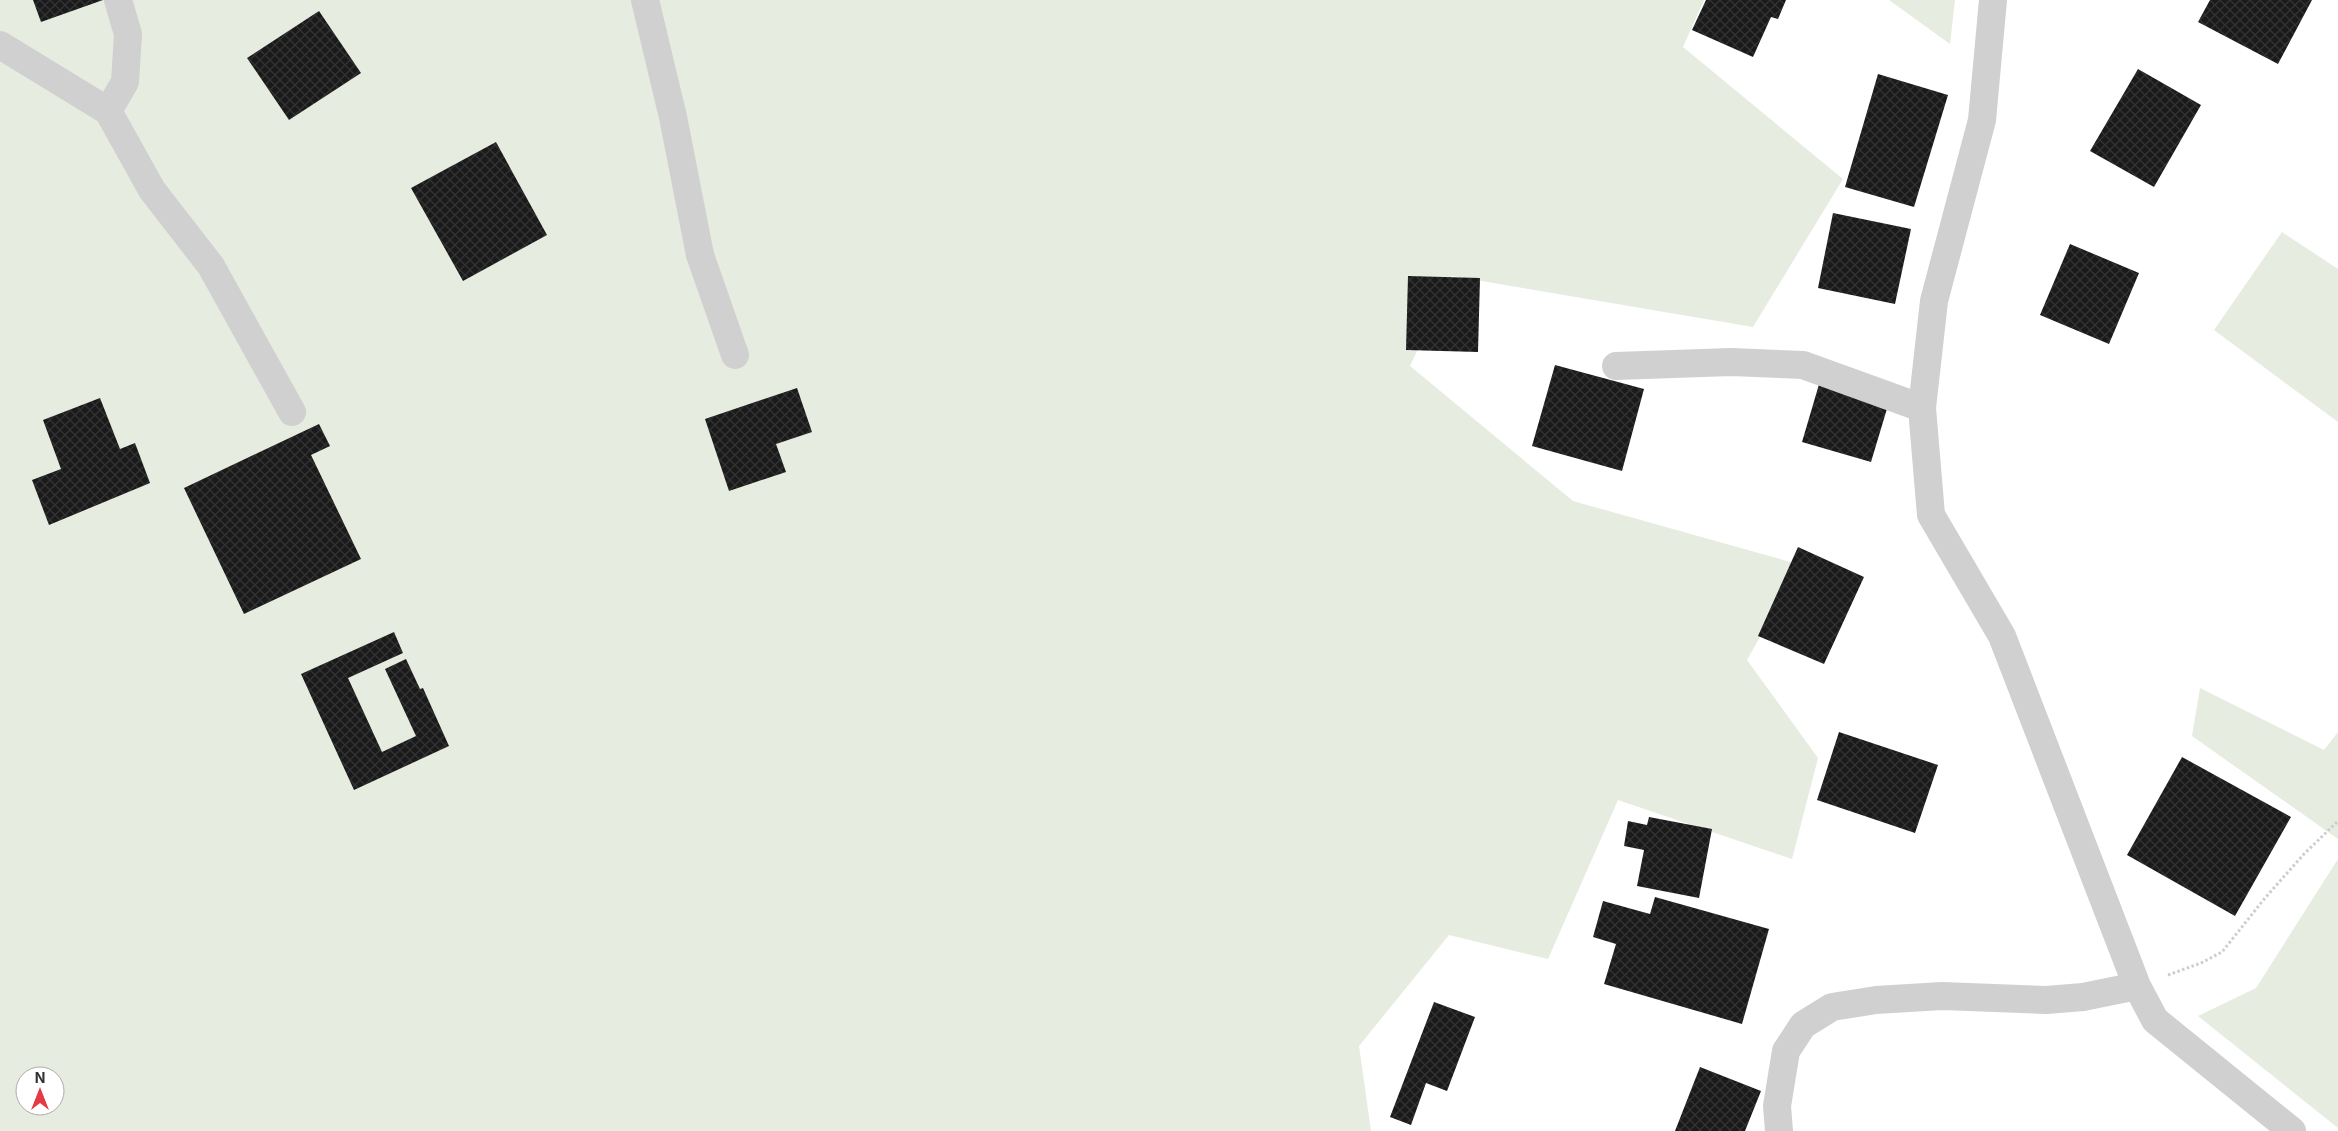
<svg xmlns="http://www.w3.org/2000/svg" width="2338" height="1131" viewBox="0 0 2338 1131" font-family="Inter,sans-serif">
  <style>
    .grass { fill: #e6ecdf; fill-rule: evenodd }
    .building { fill: url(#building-cross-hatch) }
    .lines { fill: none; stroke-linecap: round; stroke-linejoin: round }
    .path { stroke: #cdcdcd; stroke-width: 3; stroke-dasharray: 2.5 2.5; stroke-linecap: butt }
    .minor { stroke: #d0d0d0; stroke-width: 28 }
  </style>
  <defs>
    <pattern id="building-cross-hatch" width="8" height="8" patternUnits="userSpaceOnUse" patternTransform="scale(1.25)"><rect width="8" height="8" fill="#1a1a1a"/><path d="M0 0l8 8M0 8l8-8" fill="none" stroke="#333"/></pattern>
  </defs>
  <rect width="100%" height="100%" fill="#fff"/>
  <path class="grass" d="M0 0H1704L1683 47 1843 179 1753 327 1452 276 1410 366 1573 501 1801 565 1747 660 1818 758 1792 859 1618 800 1548 959 1449 935 1359 1046 1371 1131H0ZM25 1076H55V1106H25Z
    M1889 0H1955L1950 44Z
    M2282 232 2338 269V422L2214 330Z
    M2200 688 2324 750 2338 732V839L2192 736Z
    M2338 859V1128L2198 1016 2256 988Z"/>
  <path class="building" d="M33 0H103L41 22Z
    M1706 0H1786L1778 19 1771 17 1753 57 1692 30Z
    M2210 0H2312L2278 64 2198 22Z
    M319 11 361 73 289 120 247 58Z
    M2138 69 2201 105 2154 187 2090 151Z
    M1878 74 1948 95 1914 207 1845 187Z
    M496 142 547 235 463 281 411 188Z
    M1833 213 1911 229 1895 304 1818 288Z
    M2070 244 2139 273 2109 344 2040 315Z
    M1408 276 1480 278 1478 352 1406 350Z
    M1555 365 1644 389 1622 471 1532 446Z
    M1820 381 1889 402 1871 462 1802 442Z
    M797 388 812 432 776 444 786 472 729 491 705 419Z
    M100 398 120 449 135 443 150 483 49 525 32 480 61 469 43 420Z
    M319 424 330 446 311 455 361 559 244 614 184 488Z
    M1798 547 1864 577 1824 664 1758 636Z
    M394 632 403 653 348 678 382 752 416 736 385 669 406 659 420 689 423 688 449 746 354 790 301 674Z
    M1839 732 1938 765 1915 833 1817 800Z
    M2182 757 2291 817 2235 916 2127 855Z
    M1649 817 1712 829 1699 898 1637 886 1644 850 1624 846 1628 821 1647 825Z
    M1655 897 1769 929 1742 1024 1604 984 1616 944 1593 937 1603 901 1650 914Z
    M1434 1002 1475 1017 1447 1091 1426 1083 1411 1125 1390 1117Z
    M1700 1067 1761 1091 1745 1131H1675Z"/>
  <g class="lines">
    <path class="path" d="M2168 975 2201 963 2222 952 2265 898 2304 854 2338 821"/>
    <path class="minor" d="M645 0 673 117 700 255 735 355
      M1993 0 1982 120 1934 301 1922 408 1931 515 2002 636 2137 986 2155 1020 2292 1131
      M0 45 108 111 125 82 128 34 118 0
      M108 111 152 190 211 266 292 412
      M1616 366 1731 362 1803 365 1922 408
      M1779 1131 1777 1106 1786 1051 1803 1025 1832 1007 1876 1000 1942 996 2046 1000 2083 997 2137 986"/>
  </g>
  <g transform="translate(40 1091)"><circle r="24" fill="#ffffff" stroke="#adadad"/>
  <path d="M0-4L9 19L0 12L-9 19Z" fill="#e63946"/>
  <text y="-8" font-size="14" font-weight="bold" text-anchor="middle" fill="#333333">N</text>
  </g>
</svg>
